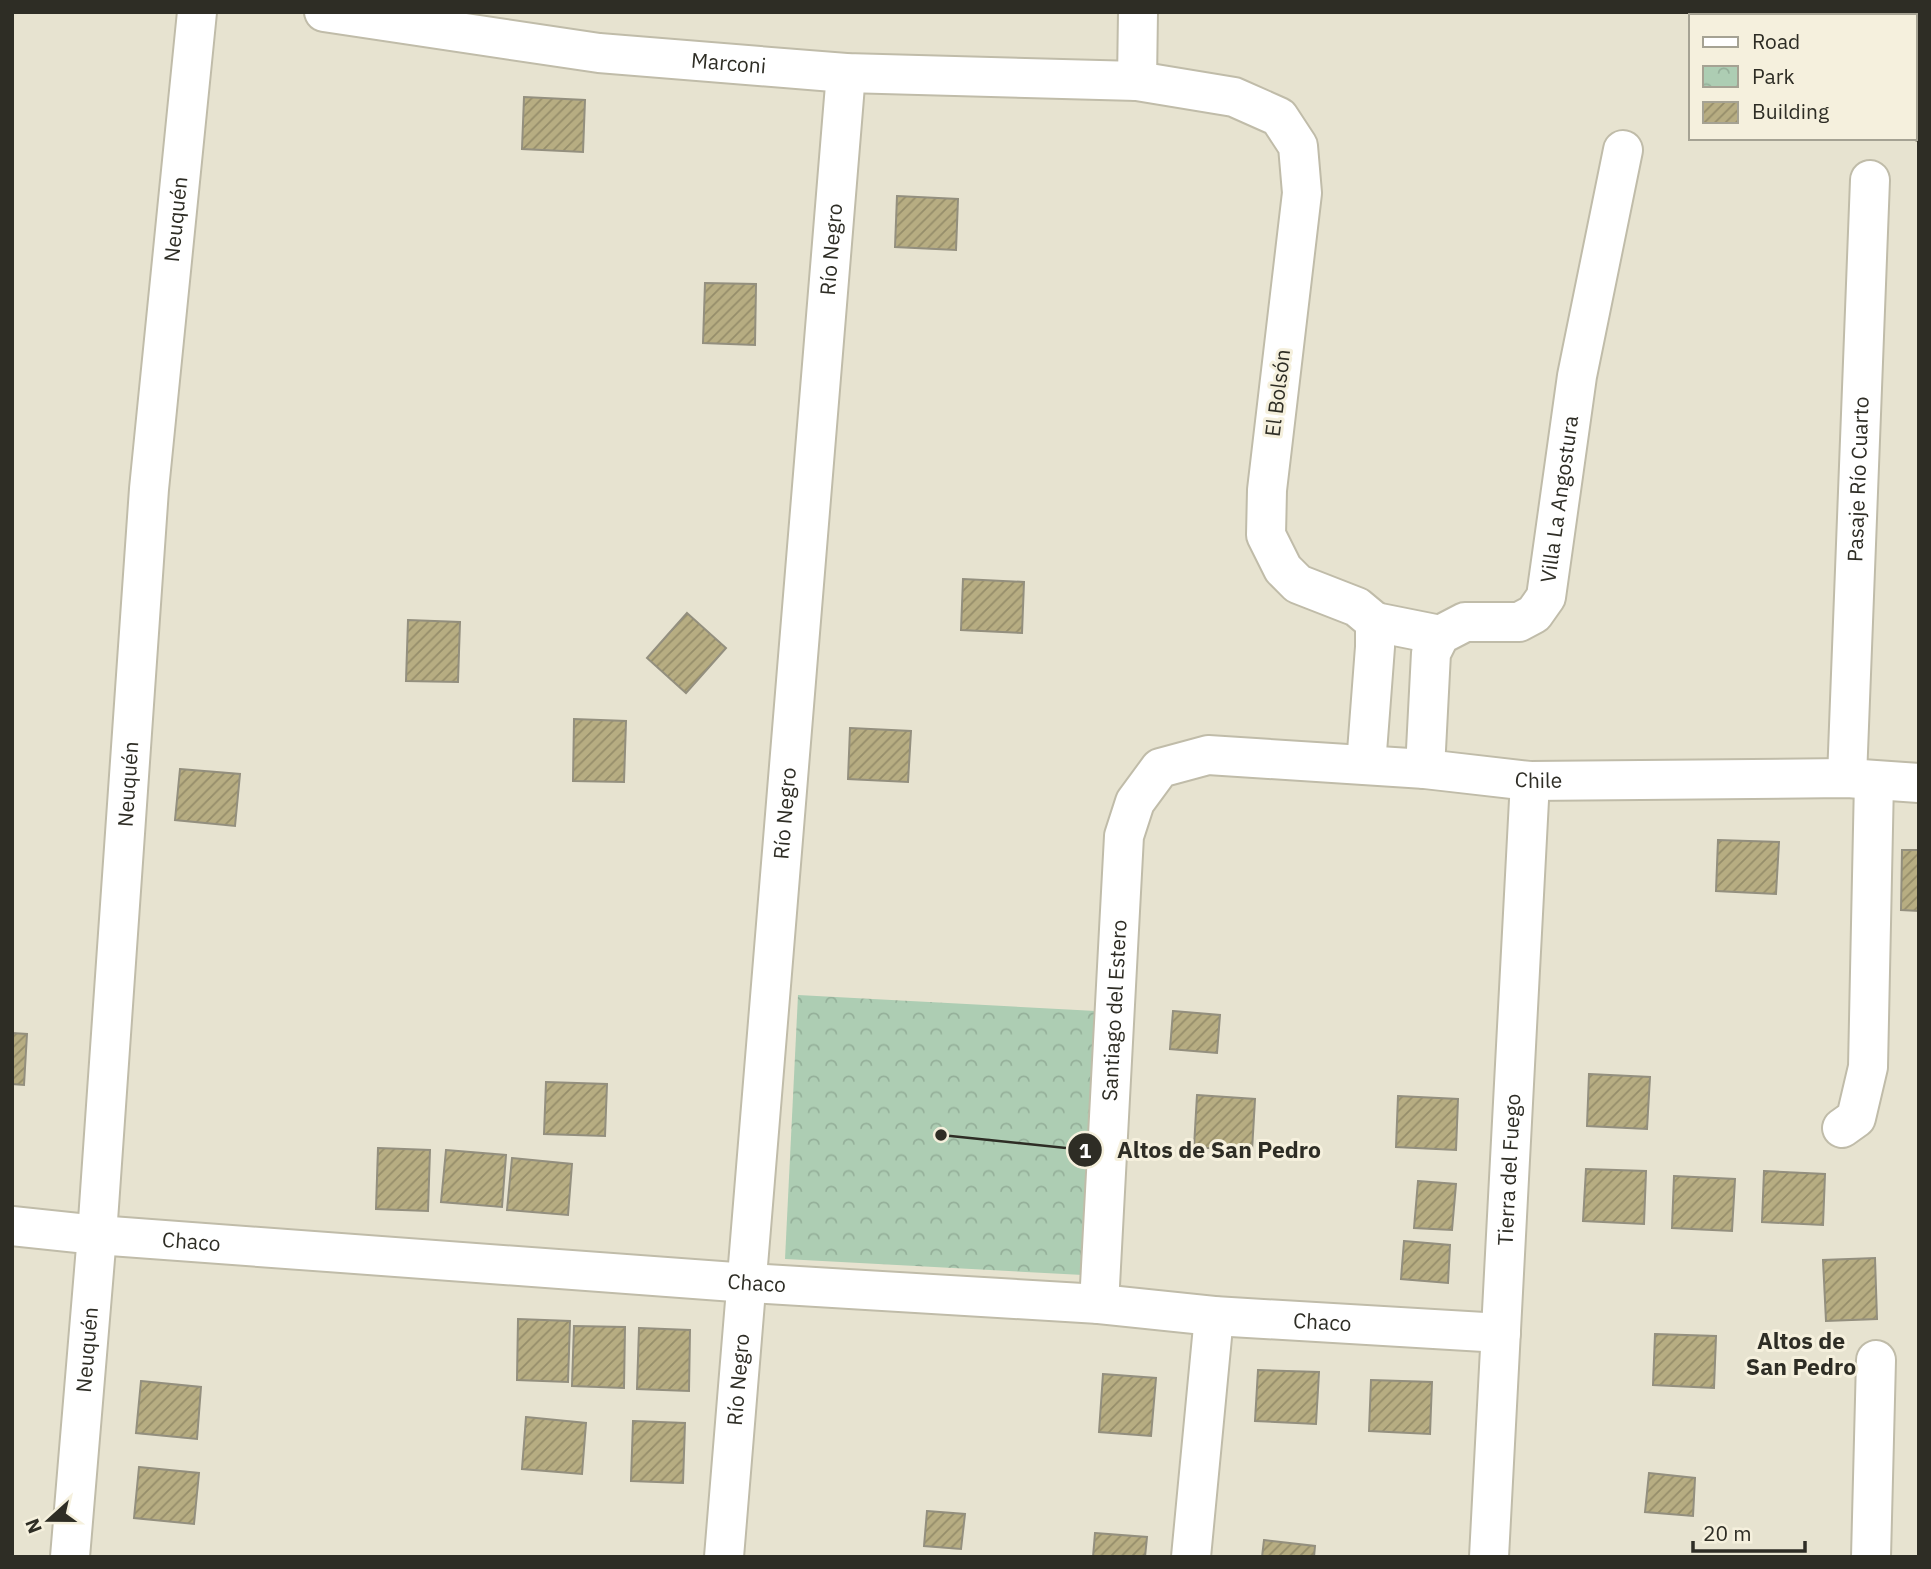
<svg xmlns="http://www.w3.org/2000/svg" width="1931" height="1569" viewBox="0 0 1931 1569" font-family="'IBM Plex Sans',sans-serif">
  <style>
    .park { fill: url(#park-crowns) }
    .building { fill: url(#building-hatch); stroke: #938f7e; stroke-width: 2 }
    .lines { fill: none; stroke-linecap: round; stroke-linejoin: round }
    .minor-casing { stroke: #c0bca9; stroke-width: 42 }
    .minor { stroke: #fff; stroke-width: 38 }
    .labels { text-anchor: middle; stroke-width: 6; stroke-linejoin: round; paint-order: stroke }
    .street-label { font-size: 21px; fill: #2e2d25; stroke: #f5f0dd }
    .neighbourhood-label { font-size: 23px; font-weight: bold; fill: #2e2d25; stroke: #f5f0dd }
    .leader { fill: none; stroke: #2e2d25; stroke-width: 2.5 }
    .callout-dot { fill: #2e2d25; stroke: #f5f0dd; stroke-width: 2.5 }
    .mark-label { font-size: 21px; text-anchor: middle; font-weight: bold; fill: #fff }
    .callout-label { font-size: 23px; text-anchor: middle; font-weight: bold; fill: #2e2d25; stroke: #f5f0dd; stroke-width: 6; stroke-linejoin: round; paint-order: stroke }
  </style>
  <defs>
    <pattern id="park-crowns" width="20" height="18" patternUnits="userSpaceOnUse" patternTransform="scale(1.75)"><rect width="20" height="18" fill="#adcdb3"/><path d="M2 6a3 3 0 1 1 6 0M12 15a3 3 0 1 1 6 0" fill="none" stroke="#95b09a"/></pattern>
    <pattern id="building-hatch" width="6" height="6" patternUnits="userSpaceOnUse" patternTransform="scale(1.75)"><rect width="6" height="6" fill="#b7ad82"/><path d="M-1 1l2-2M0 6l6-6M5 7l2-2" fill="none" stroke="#958d6a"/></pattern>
  </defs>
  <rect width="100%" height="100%" fill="#e7e3d0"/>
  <path class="park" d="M798 995 1096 1011 1083 1275 785 1259Z"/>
  <path class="building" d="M524 97 585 100 583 152 522 149Z
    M1919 111V142L1911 138H1915V119Z
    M897 196 958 199 956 250 895 247Z
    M705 283 756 284 755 345 703 343Z
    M963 579 1024 582 1022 633 961 630Z
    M687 613 726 648 686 693 647 658Z
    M408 620 460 622 458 682 406 681Z
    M574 719 626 721 624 782 573 781Z
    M850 728 911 731 908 782 848 779Z
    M180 769 240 774 235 826 175 820Z
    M1718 840 1779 842 1776 894 1716 891Z
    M1902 850H1919V911L1901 910Z
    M1173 1011 1220 1015 1217 1053 1170 1049Z
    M12 1033 27 1034 24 1085 12 1084Z
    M1589 1074 1650 1077 1647 1129 1587 1126Z
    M546 1082 607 1084 605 1136 544 1134Z
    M1197 1095 1255 1099 1252 1151 1194 1147Z
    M1398 1096 1458 1099 1456 1150 1396 1147Z
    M378 1148 430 1150 428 1211 376 1209Z
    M446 1150 506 1155 502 1207 441 1202Z
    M512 1158 572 1164 568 1215 507 1210Z
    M1586 1169 1646 1171 1644 1224 1583 1221Z
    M1764 1171 1825 1174 1823 1225 1762 1222Z
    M1674 1176 1735 1179 1732 1231 1672 1228Z
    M1418 1181 1456 1184 1452 1230 1414 1228Z
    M1404 1241 1450 1245 1448 1283 1401 1279Z
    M1875 1258 1877 1319 1826 1321 1823 1260Z
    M518 1319 570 1321 568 1382 517 1380Z
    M574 1326 625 1327 624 1388 572 1386Z
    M639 1328 690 1330 689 1391 637 1389Z
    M1655 1334 1716 1336 1714 1388 1653 1385Z
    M1258 1370 1319 1372 1316 1424 1255 1421Z
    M1103 1374 1156 1378 1151 1436 1099 1432Z
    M1371 1380 1432 1382 1430 1434 1369 1431Z
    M141 1381 201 1387 197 1439 136 1433Z
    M526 1417 586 1423 582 1474 522 1469Z
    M633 1421 685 1423 683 1483 631 1481Z
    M139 1467 199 1473 194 1524 134 1518Z
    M1649 1473 1695 1478 1693 1516 1645 1512Z
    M927 1511 965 1514 961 1549 924 1546Z
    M1095 1533 1147 1537 1145 1557H1093Z
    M1264 1540 1315 1546 1314 1557H1262Z"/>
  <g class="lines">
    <g class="minor-casing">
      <g id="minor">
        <path id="s1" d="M324 12 599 53 846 73 1137 81 1234 97 1279 117 1298 146 1302 193 1267 490 1266 535 1283 569 1298 584 1357 607 1375 622V647L1366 765"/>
        <path d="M1137 81 1138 12"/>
        <path d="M1375 622 1440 635"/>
        <path id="s2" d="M1425 769 1431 653 1440 635 1465 622H1519L1534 614 1546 597 1577 376 1623 150"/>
        <path id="s3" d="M1847 778 1870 180"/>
        <path d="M1842 1128 1856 1118 1868 1067 1874 781"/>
        <path id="s4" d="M12 1226 97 1235 748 1283 1099 1304 1214 1316 1501 1333"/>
        <path id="s5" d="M1099 1304 1124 836 1135 802 1160 768 1208 755 1425 769 1530 781 1847 778 1919 783"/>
        <path id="s6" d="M70 1557 97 1235 149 489 197 12"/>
        <path id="s7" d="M724 1557 846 73"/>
        <path d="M1191 1557 1214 1316"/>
        <path id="s8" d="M1489 1557 1530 781"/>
        <path d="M1871 1557 1876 1360"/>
      </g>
    </g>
    <use href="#minor" class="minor"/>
  </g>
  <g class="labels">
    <g class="street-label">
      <text dy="7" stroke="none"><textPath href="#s1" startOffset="408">Marconi</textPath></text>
      <text dy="7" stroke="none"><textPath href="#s6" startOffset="1342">Neuquén</textPath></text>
      <text dy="7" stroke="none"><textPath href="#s7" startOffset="1312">Río Negro</textPath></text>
      <text transform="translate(1278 393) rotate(-83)" y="7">El Bolsón</text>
      <text dy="7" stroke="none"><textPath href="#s3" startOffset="299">Pasaje Río Cuarto</textPath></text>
      <text dy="7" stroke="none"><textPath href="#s2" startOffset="355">Villa La Angostura</textPath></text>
      <text dy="7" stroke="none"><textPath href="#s5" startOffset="928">Chile</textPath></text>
      <text dy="7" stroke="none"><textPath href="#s6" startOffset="775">Neuquén</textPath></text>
      <text dy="7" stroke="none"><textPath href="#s7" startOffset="746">Río Negro</textPath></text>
      <text dy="7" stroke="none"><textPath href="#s5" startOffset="294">Santiago del Estero</textPath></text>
      <text dy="7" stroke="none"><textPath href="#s8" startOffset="388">Tierra del Fuego</textPath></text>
      <text dy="7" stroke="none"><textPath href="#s4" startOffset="180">Chaco</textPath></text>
      <text dy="7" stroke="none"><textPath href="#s4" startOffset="747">Chaco</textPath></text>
      <text dy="7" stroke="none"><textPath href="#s4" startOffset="1314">Chaco</textPath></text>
      <text dy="7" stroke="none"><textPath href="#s6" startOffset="208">Neuquén</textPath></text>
      <text dy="7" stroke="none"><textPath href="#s7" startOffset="178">Río Negro</textPath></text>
    </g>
    <g class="neighbourhood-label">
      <text x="1801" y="1349">Altos de<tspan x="1801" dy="26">San Pedro</tspan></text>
    </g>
  </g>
  <path class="leader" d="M941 1135L1085 1150"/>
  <g class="callout-dot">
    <circle cx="941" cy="1135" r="7"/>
    <circle cx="1085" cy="1150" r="18"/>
  </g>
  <g class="mark-label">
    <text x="1085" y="1158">1</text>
  </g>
  <g class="callout-label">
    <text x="1219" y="1158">Altos de San Pedro</text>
  </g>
  <rect width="1931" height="1569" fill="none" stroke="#2e2d25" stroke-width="28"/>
  <rect x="1689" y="14" width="228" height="126" fill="#f5f0dd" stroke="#a5a293" stroke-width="2"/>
  <rect x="1703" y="37" width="35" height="10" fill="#ffffff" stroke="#a5a293" stroke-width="2"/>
  <text x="1752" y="49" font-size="21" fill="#2e2d25">Road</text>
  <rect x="1703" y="66" width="35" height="21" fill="url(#park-crowns)" stroke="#a5a293" stroke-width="2"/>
  <text x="1752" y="84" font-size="21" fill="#2e2d25">Park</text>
  <rect x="1703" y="102" width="35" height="21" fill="url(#building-hatch)" stroke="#a5a293" stroke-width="2"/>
  <text x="1752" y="119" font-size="21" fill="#2e2d25">Building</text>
  <g transform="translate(49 1520) rotate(249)" stroke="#f5f0dd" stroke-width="5" paint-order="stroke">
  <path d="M0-5L12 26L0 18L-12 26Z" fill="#2e2d25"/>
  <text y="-10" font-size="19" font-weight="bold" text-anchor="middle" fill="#2e2d25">N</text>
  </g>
  <path d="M1693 1541v10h112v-10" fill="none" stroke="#2e2d25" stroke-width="3.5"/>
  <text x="1703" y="1541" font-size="21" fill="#2e2d25" stroke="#f5f0dd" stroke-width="5" paint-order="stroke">20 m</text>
</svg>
